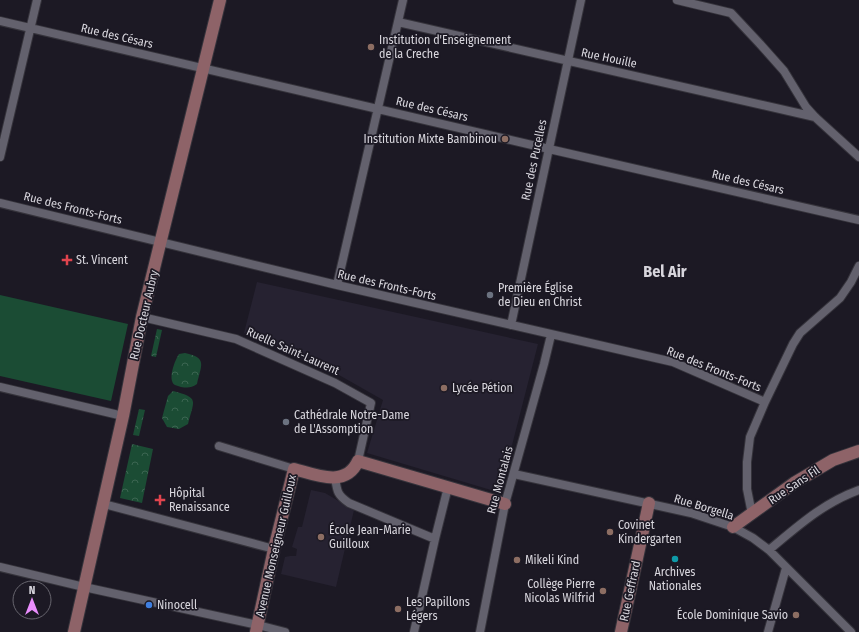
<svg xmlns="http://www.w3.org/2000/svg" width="859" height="632" viewBox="0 0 859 632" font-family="'Fira Sans Condensed',sans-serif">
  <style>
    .built { fill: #262231 }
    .green { fill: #1b4c34 }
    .forest { fill: url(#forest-crowns) }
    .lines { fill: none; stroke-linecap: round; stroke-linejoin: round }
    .street-casing { stroke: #35333b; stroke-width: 10 }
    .secondary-casing { stroke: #35333b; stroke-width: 14 }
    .street { stroke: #63616d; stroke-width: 8 }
    .secondary { stroke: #8e6368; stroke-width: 12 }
    .education-dot { fill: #8d6e63; stroke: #1c1924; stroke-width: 1.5 }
    .health-dot { fill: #e0444e; stroke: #1c1924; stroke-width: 1.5 }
    .worship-dot { fill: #6b7280; stroke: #1c1924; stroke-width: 1.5 }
    .culture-dot { fill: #0f9aa8; stroke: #1c1924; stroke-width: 1.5 }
    .shop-dot { fill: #3f7fe0; stroke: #1c1924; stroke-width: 1.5 }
    .labels { text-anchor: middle; stroke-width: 3.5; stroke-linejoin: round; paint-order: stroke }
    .street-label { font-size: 12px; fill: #d8d6dd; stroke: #1c1924 }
    .poi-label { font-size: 12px; fill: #d8d6dd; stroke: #1c1924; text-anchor: start }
    .district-label { font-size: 16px; font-weight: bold; fill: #d8d6dd; stroke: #1c1924 }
  </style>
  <defs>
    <pattern id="forest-crowns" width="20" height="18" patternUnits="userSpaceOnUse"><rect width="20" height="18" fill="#1b4c34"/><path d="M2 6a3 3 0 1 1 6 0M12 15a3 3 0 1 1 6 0" fill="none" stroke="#3b6551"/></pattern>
  </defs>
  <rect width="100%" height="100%" fill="#1c1924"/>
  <path class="built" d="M257 282 538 344 501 488 491 490 367 453 383 400 339 375 244 333Z
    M311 490 325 493 354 510 336 587 281 574 285 557 290 556H296L297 549 292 547 298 527H302Z"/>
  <path class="green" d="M0 295 128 324 111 401 0 376Z"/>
  <path class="forest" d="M157 329 162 330 156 357 151 356Z
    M185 353C208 358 201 365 197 384 191 388 188 388 181 387 179 386 177 386 175 385 167 380 175 360 179 354Z
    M173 391C200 398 194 400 188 424L179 429 167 427 162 418 168 396Z
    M139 409 145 410 139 436 133 435Z
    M132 444 153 449 142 503 120 498Z"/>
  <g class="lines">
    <g class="street-casing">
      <path id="street" d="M677 0 731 13 760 44 784 71 806 107 815 117 859 157
        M0 21 549 149 859 220
        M398 22 815 117
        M0 157 37 0
        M0 203 337 285 673 362 765 402
        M337 285 403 0
        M142 317 236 339 335 383 371 403 358 461
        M511 325 581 0
        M0 387 123 416
        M219 446 294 469
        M514 474 691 513 733 527 753 538 769 550 851 632
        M335 477C337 491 337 495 349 503L435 539
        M104 504 274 549
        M752 514 747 489V462L750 437 765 402 793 344 800 333 840 298 851 282 859 266
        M769 550C798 526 823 503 859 490
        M0 567 84 587 258 625 285 632
        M414 632 435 539 448 487
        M480 632 505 504 544 364 551 335
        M768 632 786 568"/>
    </g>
    <g class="secondary-casing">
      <path id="secondary" d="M733 527 794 483 833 460 859 451
        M74 632 123 416 142 317 220 0
        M256 632 274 549 294 469C316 475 346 488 358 461L505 504
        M621 632 649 503"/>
    </g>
    <use href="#street" class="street"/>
    <use href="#secondary" class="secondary"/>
  </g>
  <g class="education-dot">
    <circle cx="371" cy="47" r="4"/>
    <circle cx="505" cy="139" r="4"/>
    <circle cx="444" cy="388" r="4"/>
    <circle cx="610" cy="532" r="4"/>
    <circle cx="321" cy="537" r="4"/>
    <circle cx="517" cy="560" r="4"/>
    <circle cx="603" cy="591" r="4"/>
    <circle cx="398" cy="609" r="4"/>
    <circle cx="796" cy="615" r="4"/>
  </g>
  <g class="health-dot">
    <path d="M65 254h4v4h4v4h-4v4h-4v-4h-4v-4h4z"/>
    <path d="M158 494h4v4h4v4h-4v4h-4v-4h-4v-4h4z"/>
  </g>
  <g class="worship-dot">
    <circle cx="490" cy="295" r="4"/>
    <circle cx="286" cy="422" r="4"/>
  </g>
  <circle class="culture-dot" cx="675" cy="559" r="4"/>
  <circle class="shop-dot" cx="149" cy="605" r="4"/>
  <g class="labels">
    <g class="street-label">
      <text transform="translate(117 36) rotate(13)" y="4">Rue des Césars</text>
      <text transform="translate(609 58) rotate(12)" y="4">Rue Houille</text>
      <text transform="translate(432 109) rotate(13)" y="4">Rue des Césars</text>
      <text transform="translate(534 160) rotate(-78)" y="4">Rue des Pucelles</text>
      <text transform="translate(748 182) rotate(13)" y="4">Rue des Césars</text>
      <text transform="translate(73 208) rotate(14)" y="4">Rue des Fronts-Forts</text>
      <text transform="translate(387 285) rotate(13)" y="4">Rue des Fronts-Forts</text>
      <text transform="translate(144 315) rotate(-77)" y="4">Rue Docteur Aubry</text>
      <text transform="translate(293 351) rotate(24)" y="4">Ruelle Saint-Laurent</text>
      <text transform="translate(714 369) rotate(22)" y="4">Rue des Fronts-Forts</text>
      <text transform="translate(500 480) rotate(-75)" y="4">Rue Montalais</text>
      <text transform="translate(794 485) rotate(-34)" y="4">Rue Sans Fil</text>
      <text transform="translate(704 507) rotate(17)" y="4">Rue Borgella</text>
      <text transform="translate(276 546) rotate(-77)" y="4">Avenue Monseigneur Guilloux</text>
      <text transform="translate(630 591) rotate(-78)" y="4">Rue Geffrard</text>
    </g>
    <g class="poi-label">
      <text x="379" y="44">Institution d'Enseignement<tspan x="379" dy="14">de la Creche</tspan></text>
      <text x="497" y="143" text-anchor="end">Institution Mixte Bambinou</text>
      <text x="76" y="264">St. Vincent</text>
      <text x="498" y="292">Première Église<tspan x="498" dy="14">de Dieu en Christ</tspan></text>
      <text x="452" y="392">Lycée Pétion</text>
      <text x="294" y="419">Cathédrale Notre-Dame<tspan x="294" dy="14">de L'Assomption</tspan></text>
      <text x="169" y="497">Hôpital<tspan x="169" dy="14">Renaissance</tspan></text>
      <text x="618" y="529">Covinet<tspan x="618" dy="14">Kindergarten</tspan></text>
      <text x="329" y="534">École Jean-Marie<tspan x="329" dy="14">Guilloux</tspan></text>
      <text x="525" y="564">Mikeli Kind</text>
      <text x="675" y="576" text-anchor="middle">Archives<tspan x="675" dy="14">Nationales</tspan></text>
      <text x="595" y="588" text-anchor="end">Collège Pierre<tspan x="595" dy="14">Nicolas Wilfrid</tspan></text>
      <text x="406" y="606">Les Papillons<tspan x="406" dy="14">Légers</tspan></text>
      <text x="157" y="609">Ninocell</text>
      <text x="788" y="619" text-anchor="end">École Dominique Savio</text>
    </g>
    <g class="district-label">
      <text x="665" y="277">Bel Air</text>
    </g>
  </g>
  <g transform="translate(32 600)"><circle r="19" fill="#1c1924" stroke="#67656e"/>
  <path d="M0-3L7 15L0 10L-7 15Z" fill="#ea8dfd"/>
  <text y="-6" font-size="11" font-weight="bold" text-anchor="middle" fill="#d8d6dd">N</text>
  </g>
</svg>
